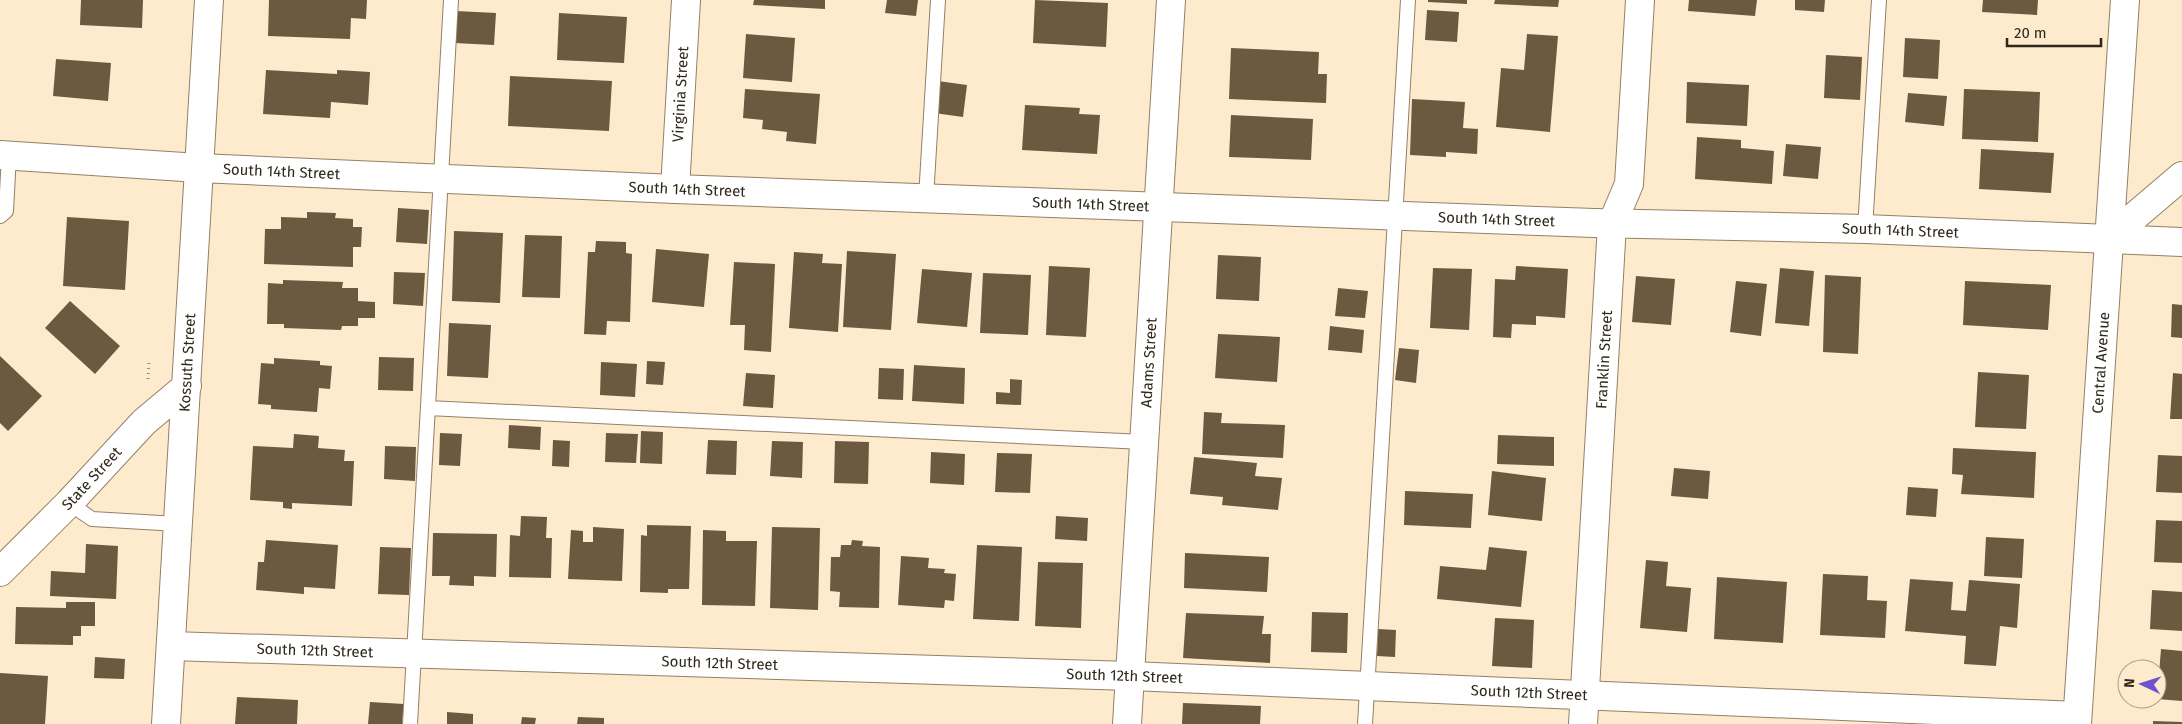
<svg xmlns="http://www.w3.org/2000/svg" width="2182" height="724" viewBox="0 0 2182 724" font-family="'Fira Sans',sans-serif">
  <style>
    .building { fill: #6b5a40 }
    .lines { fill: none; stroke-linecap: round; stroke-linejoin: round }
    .lane-casing { stroke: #938166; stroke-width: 16 }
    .street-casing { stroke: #938166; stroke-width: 30 }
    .secondary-casing { stroke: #938166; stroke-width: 30 }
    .path { stroke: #998b77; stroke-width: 3; stroke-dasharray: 1 4; stroke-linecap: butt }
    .lane { stroke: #fff; stroke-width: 14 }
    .street { stroke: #fff; stroke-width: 28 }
    .secondary { stroke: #fff; stroke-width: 28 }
    .labels { text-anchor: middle; stroke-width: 5; stroke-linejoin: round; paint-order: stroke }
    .street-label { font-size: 15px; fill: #2e271c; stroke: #feeacd }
  </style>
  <rect width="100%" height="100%" fill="#feeacd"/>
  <path class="building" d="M81 0H143L142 28 80 25Z
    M269 0H367L366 19 351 18 350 39 268 36Z
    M754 0H825V9L753 5Z
    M887 0H918L916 16 885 13Z
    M1035 0 1108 3 1106 47 1033 43Z
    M1428 0H1467V4L1428 2Z
    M1495 0H1559L1558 7 1494 4Z
    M1689 0H1757L1755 16 1688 11Z
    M1795 0H1825L1824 12 1795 10Z
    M1983 0H2038L2037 15 1982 12Z
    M1427 10 1459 12 1457 42 1425 40Z
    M456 11 496 13 494 45 454 43Z
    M559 13 627 17 624 63 557 60Z
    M746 34 795 38 792 82 743 78Z
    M1527 34 1558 36 1550 132 1496 127 1501 68 1524 70Z
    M1905 38 1940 40 1938 79 1903 77Z
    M1231 48 1319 52 1318 74H1327L1326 103 1229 99Z
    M1826 55 1862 57 1860 100 1824 98Z
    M56 59 111 63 108 101 53 96Z
    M266 70 337 74V70L370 72 368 105 331 102 330 118 263 114Z
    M510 76 612 81 609 131 508 126Z
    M938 81 967 85 963 117 934 113Z
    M1687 82 1749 85 1747 126 1686 123Z
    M745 89 820 94 816 144 786 141 787 132 762 129 763 120 743 118Z
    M1964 89 2040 92 2038 142 1962 139Z
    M1908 93 1947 96 1944 126 1905 122Z
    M1412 99 1465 102 1463 128 1478 129 1477 154 1446 152V157L1410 155Z
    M1025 105 1080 108 1079 114 1100 115 1097 154 1022 150Z
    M1231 115 1313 119 1311 160 1229 157Z
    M1697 137 1741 140V148L1774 151 1772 184 1695 179Z
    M1786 144 1821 147 1818 179 1783 176Z
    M1981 149 2054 153 2051 193 1979 189Z
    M398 208 429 210 427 244 396 242Z
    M307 212 336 213 335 218 353 219V227H362L361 247H353V267L264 264 265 229H281V217L307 218Z
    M67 217 129 221 125 290 63 286Z
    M454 231 503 233 500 303 452 301Z
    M525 235 562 236 560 298 522 297Z
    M596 241 626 242V253L632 254 630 322 607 321 606 335 584 334 588 252H595Z
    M656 249 709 254 704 307 652 302Z
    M847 251 896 254 891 330 843 327Z
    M794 252 823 254 822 263 842 264 838 332 789 328Z
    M1218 255 1261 257 1259 301 1216 299Z
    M734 262 775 264 771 352 744 350 745 325H730Z
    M1049 266 1090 268 1086 337 1046 335Z
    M1516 266 1568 269 1565 318 1536 316V325L1512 324 1511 338 1493 337 1495 279 1515 280Z
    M1433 268 1472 269 1469 330 1430 328Z
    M1780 268 1814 271 1809 326 1775 323Z
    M922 269 972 273 967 327 917 323Z
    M394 272 425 273 423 306 393 304Z
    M983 273 1031 275 1028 335 980 333Z
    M1825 275 1861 277 1858 354 1823 352Z
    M1636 276 1675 279 1671 325 1632 322Z
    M283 280 343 282 342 288H358V301L375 302V318H358V326H342L341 330 284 328V324H267L268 283 283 284Z
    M1736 281 1767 284 1761 336 1730 332Z
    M1965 281 2051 285 2048 330 1963 325Z
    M1338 288 1368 291 1365 318 1335 316Z
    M70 301 120 346 95 374 45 328Z
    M2172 304 2182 305V338L2171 337Z
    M449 323 491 325 488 378 447 376Z
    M1330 326 1364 330 1362 353 1328 350Z
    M1218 334 1280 337 1277 382 1215 378Z
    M1399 348 1419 350 1416 383 1395 380Z
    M0 356 42 396 8 431 0 423Z
    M379 357 414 358 413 391 378 390Z
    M274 358 320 361V365L332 366 330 389 319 388 317 412 271 409V405L258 404 261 363 274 364Z
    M647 361 665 362 663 385 646 384Z
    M601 362 637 364 635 397 600 395Z
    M914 365 965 368 964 404 912 401Z
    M879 368 904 369 903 400 878 399Z
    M1978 372 2029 375 2026 429 1975 427Z
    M746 373 775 375 773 408 743 406Z
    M2173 373 2182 374V419H2170Z
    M1010 379 1022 380 1021 405 996 404V392L1010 393Z
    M1204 412 1222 413 1221 423 1285 425 1283 458 1202 454Z
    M509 425 541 427 540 450 508 448Z
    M641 431 663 432 662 464 640 463Z
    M440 433 462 434 460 466 439 465Z
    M606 433 638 434 636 463 605 462Z
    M294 434 319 436 318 448 345 450 344 461H354L352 506 292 503V509L283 508V502L250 500 253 446 293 448Z
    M1498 435 1554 437V466L1497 464Z
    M553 440 570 441 569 467 552 466Z
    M708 440 737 441 736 475 706 474Z
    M772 441 803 442 802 478 770 476Z
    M835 441 869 442 868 484 834 483Z
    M385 446 416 447 415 481 384 479Z
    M1953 448 2036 452 2034 498 1961 494 1963 475 1952 474Z
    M931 452 965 454 964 485 930 483Z
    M997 453 1032 454 1030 493 995 492Z
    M2158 455 2182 456V493L2156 492Z
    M1194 457 1257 463 1255 476 1282 478 1278 510 1222 505 1223 497 1190 494Z
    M1674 468 1710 471 1708 499 1671 496Z
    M1492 471 1546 478 1542 521 1488 515Z
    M1908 487 1938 489 1936 517 1906 515Z
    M1405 491 1473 494 1471 528 1404 525Z
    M521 516 547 517 546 538H552L551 578 509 577 510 535 520 536Z
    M1056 516 1088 518 1087 541 1055 539Z
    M2156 520 2182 521V563L2154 562Z
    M647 525 691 526 689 589H668V593L640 592 641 535 647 536Z
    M593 527 624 529 622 581 568 579 571 530 583 531V542H593Z
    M772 527 820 528 818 610 770 608Z
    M703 530 726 531V541H757L755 606 702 605Z
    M433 533 497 534 496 577 474 576V586L449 585 450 576H432Z
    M1986 537 2024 539 2022 578 1984 576Z
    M266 540 338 545 335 589 304 587V594L256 590 258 562H264Z
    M852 540 863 541 862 546 880 547 879 608 839 607 840 592 830 591 831 557H840L841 545H851Z
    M86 544 118 546 116 599 50 596 51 571 85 573Z
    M977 545 1022 547 1019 621 973 619Z
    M380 547 411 548 409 595 378 594Z
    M1489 547 1527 551 1521 607 1437 599 1440 566 1486 570Z
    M1185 553 1269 557 1267 592 1184 588Z
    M901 556 929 558 928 568 945 569 944 573 956 574 954 601 945 600 944 608 898 605Z
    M1646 560 1668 562 1666 586 1691 588 1687 632 1640 628Z
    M1038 562 1083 563 1081 628 1035 626Z
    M1823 574 1868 576 1867 600 1887 601 1885 638 1820 635Z
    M1717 577 1787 582 1783 643 1714 639Z
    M1910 579 1953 582 1951 610 1966 611 1969 580 2020 584 2017 628 2000 626 1996 666 1964 664 1966 636 1905 631Z
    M2152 590 2182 592V631L2150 629Z
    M66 602H95V626H81V636H73V645L15 644 16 607 66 608Z
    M1312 612 1348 613 1347 653 1311 652Z
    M1186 613 1264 616 1262 634H1271L1270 663 1183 658Z
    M1495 618 1534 620 1532 668 1492 666Z
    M1378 629 1396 630 1395 657 1377 656Z
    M2161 649 2182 651V701L2157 699Z
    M95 657 125 659 124 679 94 678Z
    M0 673 48 676 45 724H0Z
    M237 697 298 700 297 724H235Z
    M370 702 404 704 402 724H368Z
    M1183 703 1261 706 1260 724H1182Z
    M447 712 473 714V724H447Z
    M522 717 536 718 535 724H521Z
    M578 717 604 718V724H577Z
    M2153 721 2182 722V724H2153Z"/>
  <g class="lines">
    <g class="lane-casing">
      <path id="lane" d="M926 198 938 0
        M0 216 6 211 9 155
        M1865 229 1879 0
        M428 408 1144 442
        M69 503 92 519 178 524
        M410 724 451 0
        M1365 724 1408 0"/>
    </g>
    <g class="street-casing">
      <g id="street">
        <path id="s1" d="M0 155 199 168 675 189 1594 223 1865 229 2182 242"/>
        <path id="s2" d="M675 189 686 0"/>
        <path d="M2108 239 2182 176"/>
        <path id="s3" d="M0 572 69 503 144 422 187 386"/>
        <path id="s4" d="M171 646 1131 676 2077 716"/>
        <path id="s5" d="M1127 724 1171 0"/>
        <path id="s6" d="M1583 724 1612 224 1629 184 1640 0"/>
        <path id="s7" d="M2077 724 2125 0"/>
      </g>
    </g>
    <g class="secondary-casing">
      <g id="secondary">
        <path id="s8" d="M166 724 209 0"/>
      </g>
    </g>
    <path class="path" d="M148 379 149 359"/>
    <use href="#lane" class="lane"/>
    <use href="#street" class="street"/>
    <use href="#secondary" class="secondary"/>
  </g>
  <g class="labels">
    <g class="street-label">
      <text dy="5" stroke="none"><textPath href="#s2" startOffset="95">Virginia Street</textPath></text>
      <text dy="5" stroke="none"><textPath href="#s1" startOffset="282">South 14th Street</textPath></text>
      <text dy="5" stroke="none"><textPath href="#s1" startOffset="688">South 14th Street</textPath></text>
      <text dy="5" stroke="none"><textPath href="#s1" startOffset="1092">South 14th Street</textPath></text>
      <text dy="5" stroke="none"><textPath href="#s1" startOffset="1498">South 14th Street</textPath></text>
      <text dy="5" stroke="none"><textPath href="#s1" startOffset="1902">South 14th Street</textPath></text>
      <text dy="5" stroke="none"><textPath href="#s6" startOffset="365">Franklin Street</textPath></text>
      <text dy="5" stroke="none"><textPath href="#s8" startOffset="362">Kossuth Street</textPath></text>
      <text dy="5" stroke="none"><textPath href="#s5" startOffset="362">Adams Street</textPath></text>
      <text dy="5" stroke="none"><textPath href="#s7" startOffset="362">Central Avenue</textPath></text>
      <text dy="5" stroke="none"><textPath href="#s3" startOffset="131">State Street</textPath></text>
      <text dy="5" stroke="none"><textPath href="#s4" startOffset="144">South 12th Street</textPath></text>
      <text dy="5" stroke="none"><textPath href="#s4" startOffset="549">South 12th Street</textPath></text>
      <text dy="5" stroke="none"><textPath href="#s4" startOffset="954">South 12th Street</textPath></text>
      <text dy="5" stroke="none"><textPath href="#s4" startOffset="1359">South 12th Street</textPath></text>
    </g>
  </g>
  <g transform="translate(2142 684) rotate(274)"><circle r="24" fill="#feeacd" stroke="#ab9c86"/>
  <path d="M0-4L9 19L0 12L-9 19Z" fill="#6d53cd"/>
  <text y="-8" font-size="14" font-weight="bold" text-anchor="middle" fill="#2e271c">N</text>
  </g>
  <path d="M2007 38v8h94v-8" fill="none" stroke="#2e271c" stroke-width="2.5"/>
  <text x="2014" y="38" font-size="15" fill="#2e271c" stroke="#feeacd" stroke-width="4" paint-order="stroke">20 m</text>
</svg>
